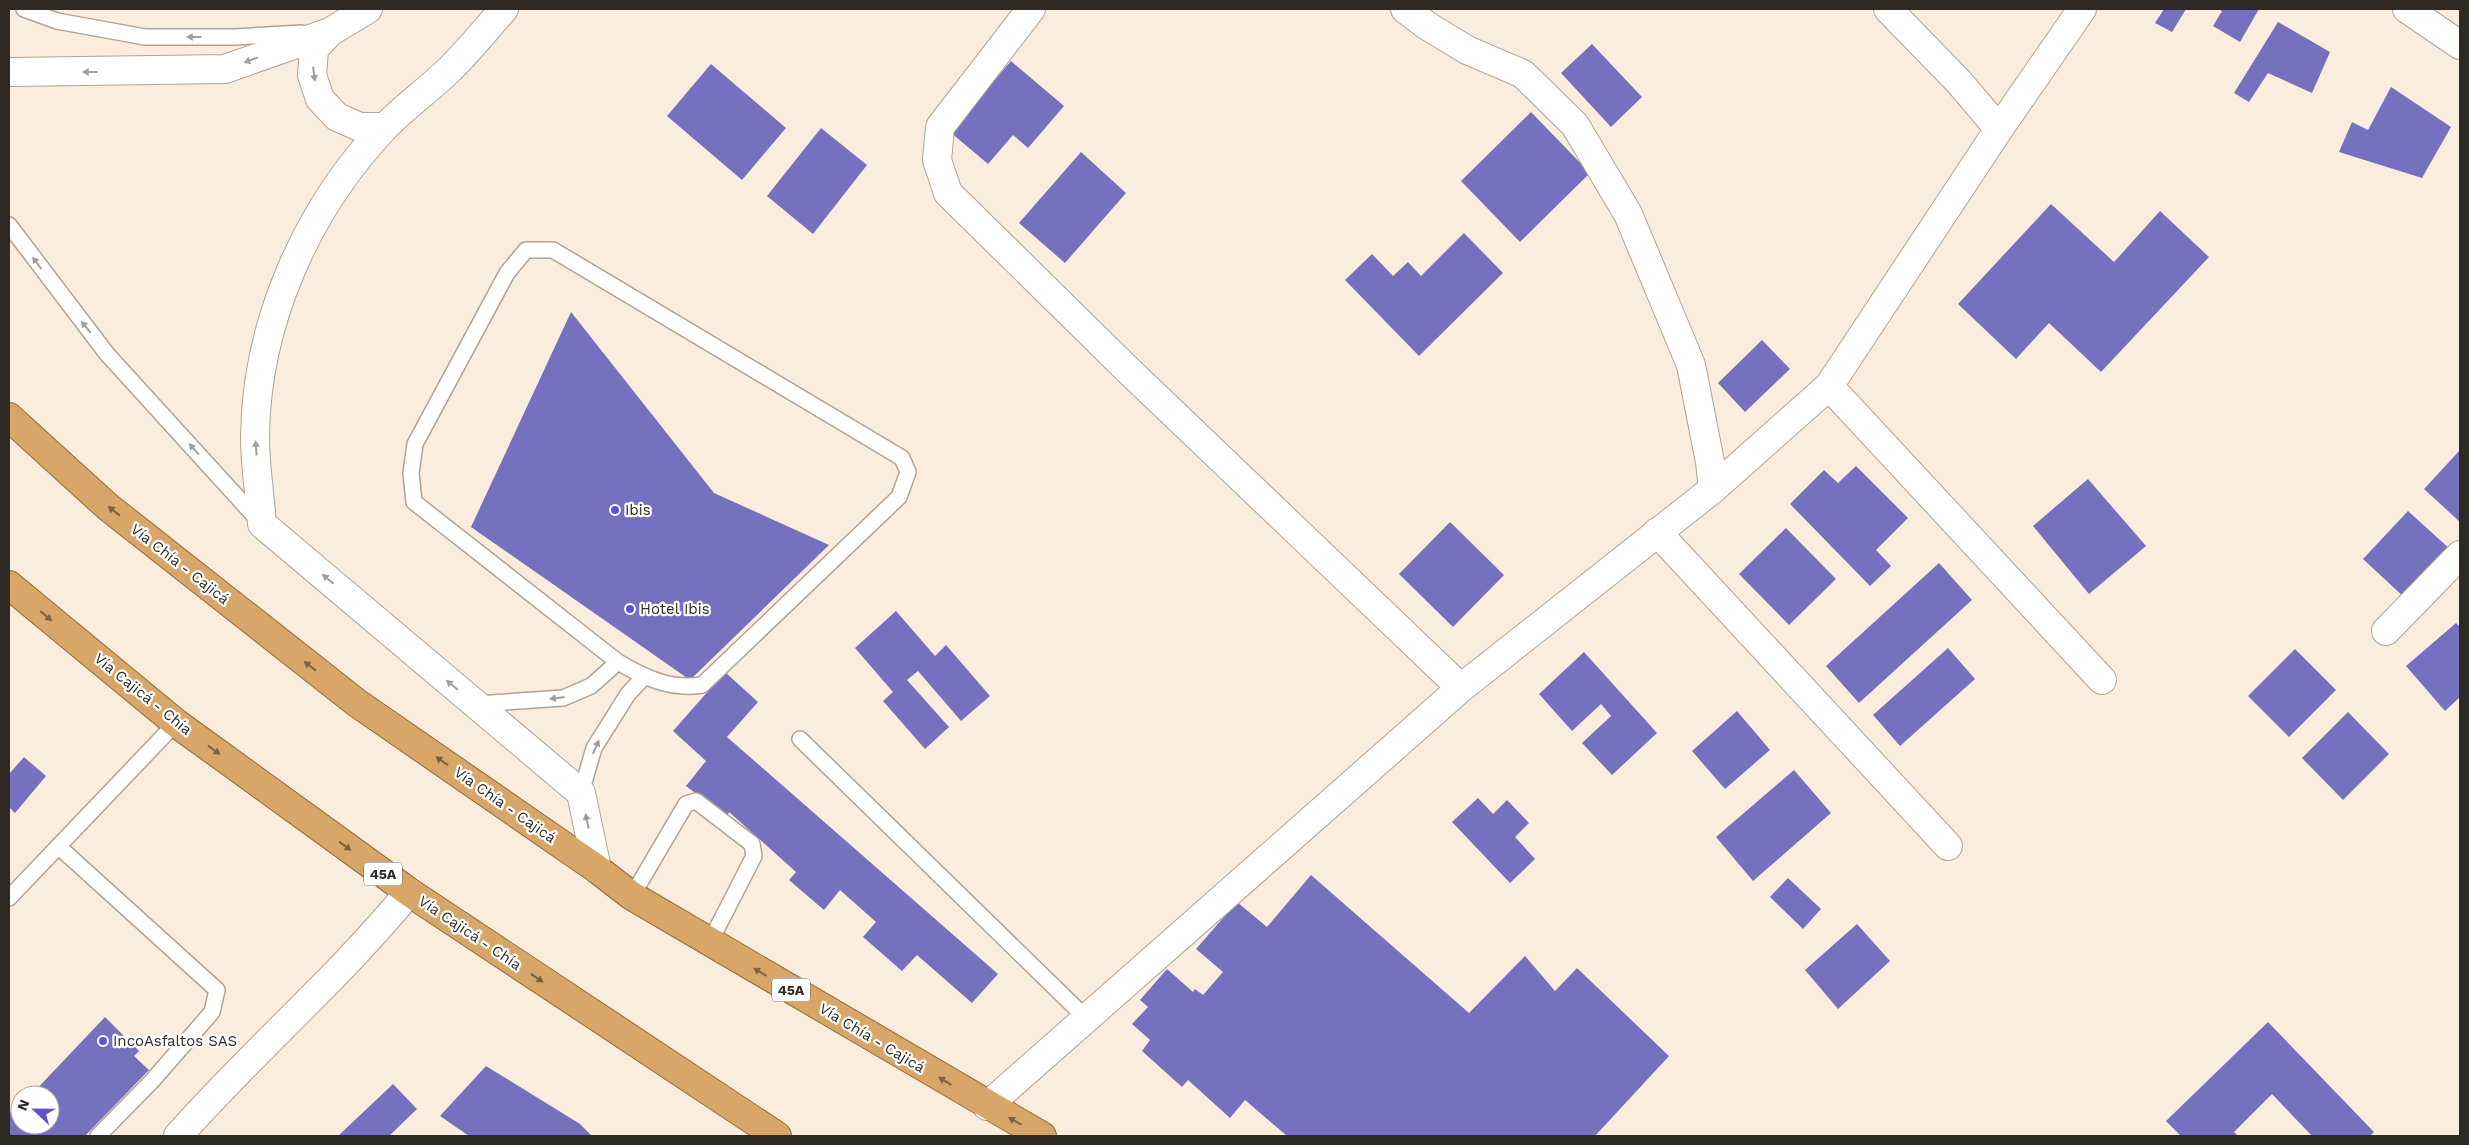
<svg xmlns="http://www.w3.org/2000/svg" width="2469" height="1145" viewBox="0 0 2469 1145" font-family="'Work Sans',sans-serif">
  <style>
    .building { fill: #7671bf }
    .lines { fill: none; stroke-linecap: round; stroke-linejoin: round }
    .service-casing { stroke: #b0a395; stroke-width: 18 }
    .minor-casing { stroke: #b0a395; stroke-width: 30 }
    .trunk-casing { stroke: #956b37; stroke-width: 30 }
    .service { stroke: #fff; stroke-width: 15 }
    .minor { stroke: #fff; stroke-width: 28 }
    .trunk { stroke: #d7a668; stroke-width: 28 }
    .oneway { fill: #a19f9c }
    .oneway2 { fill: #7a6142 }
    .poi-dot { fill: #6352cb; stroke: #fff; stroke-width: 2 }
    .labels { text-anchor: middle; stroke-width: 4.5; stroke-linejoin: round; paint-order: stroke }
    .shield { fill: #fff; stroke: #6d6965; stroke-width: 1 }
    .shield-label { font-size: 14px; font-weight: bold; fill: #2e2923 }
    .poi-label { font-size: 15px; fill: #2e2923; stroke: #fff; text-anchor: start }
    .street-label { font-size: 15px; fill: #2e2923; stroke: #fff }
  </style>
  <rect width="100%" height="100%" fill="#fbedde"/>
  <path class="building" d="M2164 9H2186L2172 32 2155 23Z
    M2218 9H2259L2240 42 2213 26 2222 11Z
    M2278 22 2330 52 2312 93 2268 73 2249 102 2234 93Z
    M1592 44 1642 97 1611 127 1561 73Z
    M1011 61 1064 106 1028 148 1013 135 988 164 950 132Z
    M711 64 786 128 742 180 667 116Z
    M2391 87 2451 127 2422 178 2339 152 2352 122 2368 130Z
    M1531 112 1590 173 1520 242 1461 181Z
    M821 128 867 165 813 234 767 196Z
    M1081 152 1126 193 1065 263 1019 223Z
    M2051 204 2114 262 2160 211 2209 257 2101 372 2049 323 2016 359 1958 304Z
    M1464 233 1503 273 1419 356 1345 280 1372 254 1393 276 1408 262 1421 276Z
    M571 312 714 493 829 545 690 680 471 527Z
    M1762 340 1790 369 1745 412 1718 383Z
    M2460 450V522L2424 489Z
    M1856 466 1908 518 1876 550 1891 566 1870 586 1790 504 1824 470 1838 483Z
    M2088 479 2146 546 2089 594 2033 526Z
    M2408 511 2451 550 2406 599 2363 559Z
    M1450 522 1504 575 1453 627 1399 574Z
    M1786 528 1836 579 1789 625 1739 574Z
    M1939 563 1972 600 1859 703 1826 666Z
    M896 611 935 656 946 645 990 696 961 721 918 671 907 680 949 727 925 749 883 701 893 692 855 648Z
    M2456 623 2460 627V697L2445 711 2406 666Z
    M1948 648 1975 679 1900 746 1873 715Z
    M2295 649 2336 690 2289 737 2248 696Z
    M1584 652 1657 733 1612 775 1582 743 1611 716 1601 704 1572 731 1539 694Z
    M725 672 758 702 727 737 998 974 972 1003 917 955 902 971 863 937 876 922 840 890 824 910 789 880 796 872 729 812 727 817 686 786 706 761 673 731Z
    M1737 711 1770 750 1725 789 1692 751Z
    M2348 712 2389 754 2343 800 2302 758Z
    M24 757 46 776 15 813 9 807V774Z
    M1794 770 1831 813 1753 881 1716 837Z
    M1478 798 1493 814 1507 800 1529 823 1515 837 1535 859 1510 883 1452 822Z
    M1311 875 1469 1013 1525 956 1555 991 1577 968 1669 1056 1595 1136H1287L1245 1100 1230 1118 1188 1080 1182 1087 1142 1051 1150 1040 1132 1024 1148 1007 1140 1000 1167 969 1193 992 1195 989 1203 995 1223 972 1196 949 1237 902 1267 927Z
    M1788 878 1821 909 1803 929 1770 897Z
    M1857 924 1890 961 1838 1009 1805 970Z
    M105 1017 139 1051 134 1056 149 1070 85 1136H9V1111L12 1114 20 1106V1125H50V1095H31Z
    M2268 1022 2374 1132 2370 1136H2312L2272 1094 2234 1132 2238 1136H2181L2166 1121Z
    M486 1066 580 1124 592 1136H469L440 1116Z
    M393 1084 417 1109 389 1136H338Z"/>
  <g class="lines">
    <g class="service-casing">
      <path id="service" d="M24 9 57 21 145 37H235L301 33
        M9 225 107 354 259 521
        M526 250H553L902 458 908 472 899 497 702 685C671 690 645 678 618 662L414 502 411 473 415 444 507 273Z
        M476 704 563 698 591 686 618 662
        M800 739 1086 1018
        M581 793 594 748 628 694 644 677
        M58 846 217 990 212 1012 152 1081 98 1136
        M632 896 686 804 696 801 752 844 754 856 710 942
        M9 898 176 723"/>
    </g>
    <g class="minor-casing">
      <path id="minor" d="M504 9C486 29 468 52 448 71 427 91 403 108 383 129 306 211 256 324 255 437 255 466 260 495 262 524L581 793 597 869
        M1031 9 940 127 937 160 948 193 1128 370 1461 688
        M1405 9 1426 25 1467 50 1523 74 1575 125 1628 214 1691 365 1710 462 1713 489
        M1888 9 1959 82 1999 129
        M2407 9 2460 45
        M330 32 314 49 312 75 320 99 337 117 360 127H384
        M9 72 225 69 330 32 368 9
        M1829 386 2102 680
        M1657 532 1948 846
        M2386 631 2460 555
        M987 1106 1461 688 1713 489 1829 386 1999 129 2082 9
        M178 1136C252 1052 338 979 409 892"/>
    </g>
    <g class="trunk-casing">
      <path id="trunk" d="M9 417 108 507 357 703 597 869 632 896 1042 1136
        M9 585 176 723 409 892 777 1136"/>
    </g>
    <use href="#service" class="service"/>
    <use href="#minor" class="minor"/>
    <use href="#trunk" class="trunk"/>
  </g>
  <defs><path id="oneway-solid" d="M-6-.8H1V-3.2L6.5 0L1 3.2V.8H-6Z" transform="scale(1.25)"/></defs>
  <g class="oneway">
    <use href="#oneway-solid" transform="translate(194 37) rotate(-180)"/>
    <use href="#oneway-solid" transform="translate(251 60) rotate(160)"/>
    <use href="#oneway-solid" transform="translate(90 72) rotate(180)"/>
    <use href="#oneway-solid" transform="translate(314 74) rotate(83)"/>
    <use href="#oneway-solid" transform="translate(37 263) rotate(-126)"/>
    <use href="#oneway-solid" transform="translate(86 327) rotate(-129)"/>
    <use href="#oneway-solid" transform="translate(256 448) rotate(-94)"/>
    <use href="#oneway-solid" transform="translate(194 449) rotate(-132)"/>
    <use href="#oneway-solid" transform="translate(328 579) rotate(-140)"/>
    <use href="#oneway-solid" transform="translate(452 685) rotate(-140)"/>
    <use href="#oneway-solid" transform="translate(557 698) rotate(173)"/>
    <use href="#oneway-solid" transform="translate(596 747) rotate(-66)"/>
    <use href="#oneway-solid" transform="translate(587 821) rotate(-102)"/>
  </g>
  <g class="oneway2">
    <use href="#oneway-solid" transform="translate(114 511) rotate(-142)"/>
    <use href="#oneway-solid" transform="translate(46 616) rotate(40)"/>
    <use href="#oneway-solid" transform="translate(310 666) rotate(-142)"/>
    <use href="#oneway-solid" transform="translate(214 750) rotate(36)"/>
    <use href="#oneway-solid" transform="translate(442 761) rotate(-145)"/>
    <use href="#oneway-solid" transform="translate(345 846) rotate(36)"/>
    <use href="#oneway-solid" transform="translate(760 972) rotate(-149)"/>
    <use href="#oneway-solid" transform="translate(537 978) rotate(34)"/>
    <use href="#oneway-solid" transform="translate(945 1081) rotate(-149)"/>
    <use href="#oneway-solid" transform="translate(1015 1121) rotate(-151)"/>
  </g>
  <g class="poi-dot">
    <circle cx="615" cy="510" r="5"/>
    <circle cx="630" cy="609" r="5"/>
    <circle cx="103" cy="1041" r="5"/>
  </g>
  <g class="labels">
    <g class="shield">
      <rect x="364" y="862.5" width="38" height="23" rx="4"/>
      <rect x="772" y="978.5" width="38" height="23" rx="4"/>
    </g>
    <g class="shield-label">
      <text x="383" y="879">45A</text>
      <text x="791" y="995">45A</text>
    </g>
    <g class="poi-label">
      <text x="625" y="515">Ibis</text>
      <text x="640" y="614">Hotel Ibis</text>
      <text x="113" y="1046">IncoAsfaltos SAS</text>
    </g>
    <g class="street-label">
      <text transform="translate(180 564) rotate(38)" y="5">Vía Chía - Cajicá</text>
      <text transform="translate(143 694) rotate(39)" y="5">Vía Cajicá - Chía</text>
      <text transform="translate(505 805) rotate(35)" y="5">Vía Chía - Cajicá</text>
      <text transform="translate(470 933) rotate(34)" y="5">Vía Cajicá - Chía</text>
      <text transform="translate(872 1038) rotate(31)" y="5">Vía Chía - Cajicá</text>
    </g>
  </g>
  <rect width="2469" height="1145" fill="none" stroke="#2e2923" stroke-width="20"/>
  <g transform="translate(35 1110) rotate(292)"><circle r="24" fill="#ffffff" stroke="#aba9a7"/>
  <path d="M0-4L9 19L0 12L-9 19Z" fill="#6352cb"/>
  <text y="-8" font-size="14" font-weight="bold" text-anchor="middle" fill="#2e2923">N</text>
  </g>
</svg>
